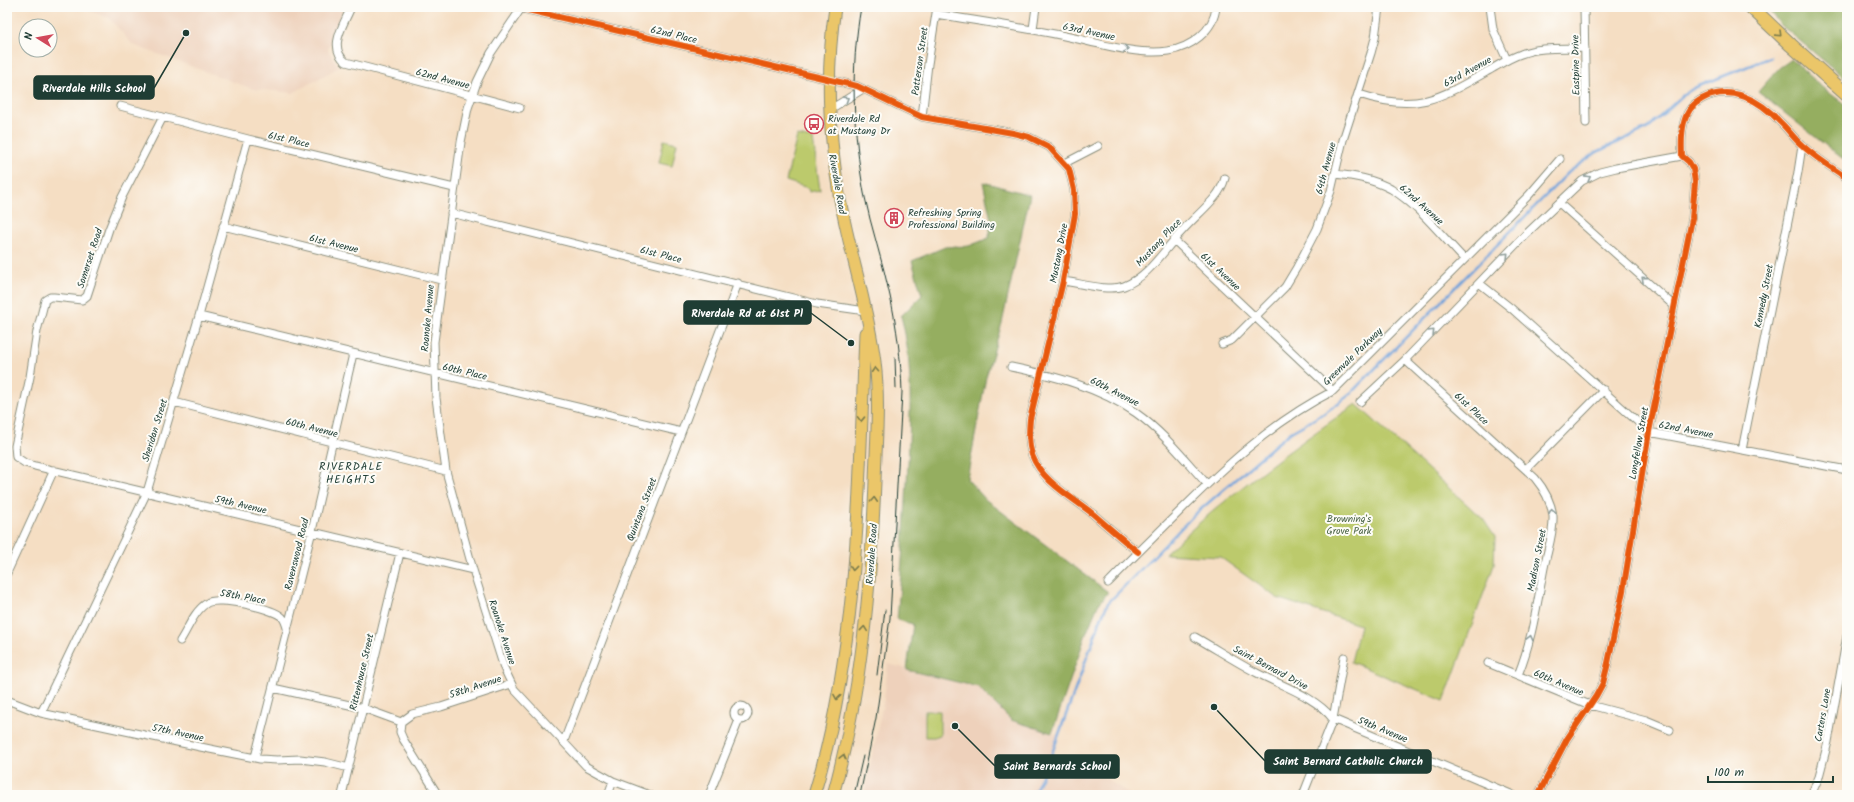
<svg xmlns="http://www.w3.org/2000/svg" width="1854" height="802" viewBox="0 0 1854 802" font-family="Kalam,sans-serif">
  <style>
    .built { fill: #eed1bb }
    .green { fill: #bcca6c; stroke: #6e8450 }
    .forest { fill: #95ae60; stroke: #5a764a }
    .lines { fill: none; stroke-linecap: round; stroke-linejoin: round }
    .stream { stroke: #6ea1da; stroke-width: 2.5 }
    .street-casing { stroke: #8a8e7c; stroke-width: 9 }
    .primary-casing { stroke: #8a8e7c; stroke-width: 13 }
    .highway-casing { stroke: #8a8e7c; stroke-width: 15 }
    .street { stroke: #fff; stroke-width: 7 }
    .primary { stroke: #ebc669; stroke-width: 11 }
    .highway { stroke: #ebc669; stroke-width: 13 }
    .tram { stroke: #1f3d34; stroke-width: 1 }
    .cycleway-casing { stroke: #fdfcf7; stroke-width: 8 }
    .cycleway { stroke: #e8590c; stroke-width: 6 }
    .oneway { stroke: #7b7b4c }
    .oneway2 { stroke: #8f9e9a }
    .labels { text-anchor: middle; stroke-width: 4; stroke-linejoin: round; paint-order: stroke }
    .street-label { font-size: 10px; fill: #1f3d34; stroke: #fdfcf7 }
    .poi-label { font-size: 10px; fill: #1f3d34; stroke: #fdfcf7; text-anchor: start }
    .park-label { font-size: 10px; fill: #466042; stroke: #fdfcf7 }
    .neighbourhood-label { font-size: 11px; letter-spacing: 1px; fill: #1f3d34; stroke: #fdfcf7 }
    .leader { fill: none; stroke: #1f3d34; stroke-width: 1.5 }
    .callout-dot { fill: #1f3d34; stroke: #fdfcf7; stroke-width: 1.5 }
    .callout { fill: #1f3d34; stroke: #1f3d34; stroke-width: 1.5 }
    .callout-label { font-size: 11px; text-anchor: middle; font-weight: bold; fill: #fff }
  </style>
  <rect width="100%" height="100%" fill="#fdfcf7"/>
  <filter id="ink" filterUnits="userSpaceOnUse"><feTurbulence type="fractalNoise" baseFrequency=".025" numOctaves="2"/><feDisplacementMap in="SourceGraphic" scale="8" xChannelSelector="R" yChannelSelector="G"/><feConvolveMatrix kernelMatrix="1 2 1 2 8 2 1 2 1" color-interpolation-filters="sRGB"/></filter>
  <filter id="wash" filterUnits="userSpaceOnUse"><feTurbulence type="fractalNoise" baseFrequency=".012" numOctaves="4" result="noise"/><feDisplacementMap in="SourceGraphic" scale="16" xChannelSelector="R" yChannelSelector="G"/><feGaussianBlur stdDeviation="0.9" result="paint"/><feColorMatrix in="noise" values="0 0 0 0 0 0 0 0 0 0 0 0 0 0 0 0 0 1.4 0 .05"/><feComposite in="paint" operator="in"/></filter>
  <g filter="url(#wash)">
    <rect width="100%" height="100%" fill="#f5dec3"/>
    <path class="built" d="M78 7H345L328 50 339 67 293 93 253 89 133 45 109 18Z
      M888 664 978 687 1011 720 1059 735 1048 766 1060 769 1082 765 1089 767 1131 795H864L884 699Z"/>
    <path class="green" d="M797 136 813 139 820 190 809 192 808 188 786 181Z
      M664 140 677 143 672 166 659 163Z
      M1356 404 1483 519 1495 537 1494 565 1444 701 1351 662 1360 625 1277 598 1220 557 1165 554C1224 498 1289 450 1356 404Z
      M925 711H940V735L934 737H925Z"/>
    <path class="forest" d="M1765 7H1847V80L1782 26Z
      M1792 59 1823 88 1847 106V162L1758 92 1779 68Z
      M983 182 1030 195 1002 323 986 377 967 479 986 500 1108 592 1098 605 1086 634 1052 733 1011 720 978 687 907 670 913 624 897 620C902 568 905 517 908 465 910 415 914 365 901 316L922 295 912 261 945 247 969 246 989 238 991 220Z"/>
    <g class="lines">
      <path class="stream" d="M1033 795 1051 756 1102 616 1108 603 1193 516 1275 445 1291 432 1323 414 1348 396 1569 172 1597 152 1648 128 1682 96 1694 88 1771 57"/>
    </g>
  </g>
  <g filter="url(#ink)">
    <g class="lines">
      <g class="street-casing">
        <path id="street" d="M351 7C344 25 327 47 346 62L520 108
          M515 7 857 86 922 117 1013 133 1029 137 1049 147 1069 169 1074 190 1075 214 1063 281 1030 419C1029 431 1028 443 1032 455 1042 482 1072 497 1093 514 1108 527 1123 540 1138 552
          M522 7 491 53 477 82 468 108 461 142 434 342 436 398 446 471 473 570 504 668 514 689 586 766 613 781 650 795
          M1490 7 1493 29 1507 60
          M1584 7 1586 123
          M936 14C978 21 1019 27 1060 35 1091 41 1136 56 1168 51 1190 48 1214 31 1216 7
          M1033 29 1036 7
          M1359 94C1416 113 1439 99 1488 71 1499 65 1509 58 1521 54 1540 46 1565 49 1585 48
          M120 106 248 139 454 188
          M829 110 863 89
          M163 117 122 197 109 229 87 296 82 300 54 297H50L45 300 37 331 30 377 15 446 16 457 25 463 35 466 473 570
          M922 117 928 64 937 7
          M1065 163 1098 146
          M1335 174C1354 176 1373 179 1391 189 1418 205 1442 236 1464 259
          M1559 203 1673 305
          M451 213 817 304 866 311
          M223 226 441 280
          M1174 240 1333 391
          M1063 281C1080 283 1108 292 1124 286 1149 277 1165 248 1183 230 1193 219 1206 208 1215 197 1220 191 1223 185 1225 178
          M1479 283 1512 309 1649 432 1847 470
          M199 316 681 432
          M1222 344 1232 340 1285 287 1297 267 1317 229 1331 191 1343 140 1371 53 1375 38 1379 7
          M1405 360 1535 478C1545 490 1551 501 1553 516 1554 534 1547 551 1544 568 1537 604 1532 641 1518 675
          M1011 367C1054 376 1099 387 1136 413 1163 432 1185 460 1207 484
          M174 402 446 471
          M1360 402 1405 360 1525 235 1582 181 1600 172 1616 168 1682 156
          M1742 450 1798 172 1802 146
          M1526 469 1604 390
          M7 573 54 470
          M1108 583C1130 560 1153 538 1175 516 1223 468 1272 422 1333 391L1529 195 1560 159
          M1195 637C1216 649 1236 662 1257 673 1282 686 1315 696 1333 719L1513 795
          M180 641C188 629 194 611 207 603 218 596 272 608 282 617 285 620 286 624 287 628
          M1488 663 1590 705 1646 720 1670 730
          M273 688 363 708 401 722
          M7 700 41 713 210 749 260 759 277 760 300 759 325 762 349 768
          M734 713a7 7 0 1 1 14 0a7 7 0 1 1-14 0Z
          M41 713 147 492 199 316 248 139
          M401 722 412 714 441 707 511 684
          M401 722 400 732 403 739 438 795
          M564 741 738 283
          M255 757 312 531 353 354
          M342 795 400 553
          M608 795 613 781
          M709 795 739 720
          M1303 795 1333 719 1344 657
          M1538 795 1567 739 1596 696 1603 683 1608 663 1623 591 1649 432 1692 219 1695 182 1693 169 1689 162 1682 156C1681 134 1681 110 1702 99 1731 84 1760 100 1780 122 1788 129 1794 139 1803 146 1816 158 1832 168 1847 178
          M1811 795 1819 777 1828 742 1847 636"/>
      </g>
      <g class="primary-casing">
        <path id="primary" d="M814 795C859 646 859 487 865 333
          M833 795C861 694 871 587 875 482 876 442 880 402 875 362 868 305 849 251 839 194 828 129 826 72 835 7"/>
      </g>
      <g class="highway-casing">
        <path id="highway" d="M1751 7 1791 45 1847 95"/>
      </g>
      <use href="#street" class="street"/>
      <use href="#primary" class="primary"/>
      <use href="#highway" class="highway"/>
      <path class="tram" d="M895 358 896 388
        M877 675 885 610
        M854 795 863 756
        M860 795 876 718 890 618 902 392C901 359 897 328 890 296 883 262 871 228 864 193 853 132 850 69 861 7"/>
      <g class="cycleway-casing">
        <path id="cycleway" d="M515 7 857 86 922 117 1013 133 1029 137 1049 147 1069 169 1074 190 1075 214 1063 281 1030 419C1029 431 1028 443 1032 455 1042 482 1072 497 1093 514 1108 527 1123 540 1138 552
          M1538 795 1567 739 1596 696 1603 683 1608 663 1623 591 1649 432 1692 219 1695 182 1693 169 1689 162 1682 156C1681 134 1681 110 1702 99 1731 84 1760 100 1780 122 1788 129 1794 139 1803 146 1816 158 1832 168 1847 178"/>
      </g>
      <use href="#cycleway" class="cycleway"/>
    </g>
    <defs><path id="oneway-chevron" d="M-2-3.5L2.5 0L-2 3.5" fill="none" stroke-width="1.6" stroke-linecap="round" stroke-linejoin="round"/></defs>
    <g class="oneway">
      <use href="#oneway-chevron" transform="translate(1779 34) rotate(44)"/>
      <use href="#oneway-chevron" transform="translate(875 370) rotate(-94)"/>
      <use href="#oneway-chevron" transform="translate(861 419) rotate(92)"/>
      <use href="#oneway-chevron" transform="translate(874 500) rotate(-87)"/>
      <use href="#oneway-chevron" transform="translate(853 568) rotate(96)"/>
      <use href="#oneway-chevron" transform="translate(864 629) rotate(-84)"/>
      <use href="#oneway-chevron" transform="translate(837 697) rotate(99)"/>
      <use href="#oneway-chevron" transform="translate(843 757) rotate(-77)"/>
    </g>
    <g class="oneway2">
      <use href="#oneway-chevron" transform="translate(1126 49) rotate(9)"/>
      <use href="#oneway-chevron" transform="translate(846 99) rotate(-32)"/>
      <use href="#oneway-chevron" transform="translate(1588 178) rotate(-29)"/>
      <use href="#oneway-chevron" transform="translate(1506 255) rotate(-46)"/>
      <use href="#oneway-chevron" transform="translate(1644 279) rotate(-138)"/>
      <use href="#oneway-chevron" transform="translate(1432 332) rotate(-46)"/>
      <use href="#oneway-chevron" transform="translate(1552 511) rotate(-100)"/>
      <use href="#oneway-chevron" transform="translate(1530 638) rotate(-76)"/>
    </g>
  </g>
  <defs>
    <g id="bus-ring" transform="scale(1)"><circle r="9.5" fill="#fdfcf7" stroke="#d1495b" stroke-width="1.5"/><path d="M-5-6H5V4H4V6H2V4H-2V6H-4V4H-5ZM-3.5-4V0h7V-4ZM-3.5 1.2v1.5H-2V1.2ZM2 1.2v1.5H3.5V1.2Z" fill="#d1495b"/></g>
    <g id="building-ring" transform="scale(1)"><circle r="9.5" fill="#fdfcf7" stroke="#d1495b" stroke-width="1.5"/><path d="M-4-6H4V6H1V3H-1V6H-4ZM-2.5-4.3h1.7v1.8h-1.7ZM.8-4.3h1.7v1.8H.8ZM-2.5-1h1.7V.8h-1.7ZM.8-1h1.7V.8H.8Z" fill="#d1495b"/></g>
  </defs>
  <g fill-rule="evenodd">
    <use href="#bus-ring" x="814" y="124"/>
    <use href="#building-ring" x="894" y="218"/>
  </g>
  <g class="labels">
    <g class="street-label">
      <text transform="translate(1089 31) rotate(12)" y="4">63rd Avenue</text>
      <text transform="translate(674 34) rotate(13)" y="4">62nd Place</text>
      <text transform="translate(919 61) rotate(-82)" y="4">Patterson Street</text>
      <text transform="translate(1575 65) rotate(-91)" y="4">Eastpine Drive</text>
      <text transform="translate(1467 71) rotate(-29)" y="4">63rd Avenue</text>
      <text transform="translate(443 78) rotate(15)" y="4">62nd Avenue</text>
      <text transform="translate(289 139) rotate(13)" y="4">61st Place</text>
      <text transform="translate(1325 168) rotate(-75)" y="4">64th Avenue</text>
      <text transform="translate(838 184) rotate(80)" y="4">Riverdale Road</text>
      <text transform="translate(1422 204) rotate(42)" y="4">62nd Avenue</text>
      <text transform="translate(1158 242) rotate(-47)" y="4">Mustang Place</text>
      <text transform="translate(334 243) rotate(14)" y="4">61st Avenue</text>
      <text transform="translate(1058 253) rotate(-79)" y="4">Mustang Drive</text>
      <text transform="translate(661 254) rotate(14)" y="4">61st Place</text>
      <text transform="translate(89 258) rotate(-72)" y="4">Somerset Road</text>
      <text transform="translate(1221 271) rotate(43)" y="4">61st Avenue</text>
      <text transform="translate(1763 296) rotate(-79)" y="4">Kennedy Street</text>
      <text transform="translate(427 318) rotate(-85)" y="4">Roanoke Avenue</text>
      <text transform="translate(1352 356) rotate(-44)" y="4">Greenvale Parkway</text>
      <text transform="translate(465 371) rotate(13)" y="4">60th Place</text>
      <text transform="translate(1115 391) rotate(27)" y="4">60th Avenue</text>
      <text transform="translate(1472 408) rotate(43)" y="4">61st Place</text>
      <text transform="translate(312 427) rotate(14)" y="4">60th Avenue</text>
      <text transform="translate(1686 429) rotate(11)" y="4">62nd Avenue</text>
      <text transform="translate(154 430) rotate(-73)" y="4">Sheridan Street</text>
      <text transform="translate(1638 443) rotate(-80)" y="4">Longfellow Street</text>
      <text transform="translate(241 504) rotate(13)" y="4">59th Avenue</text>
      <text transform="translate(641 509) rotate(-69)" y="4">Quintana Street</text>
      <text transform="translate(296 554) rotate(-76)" y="4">Ravenswood Road</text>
      <text transform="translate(871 554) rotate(-86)" y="4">Riverdale Road</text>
      <text transform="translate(1536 560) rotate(-79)" y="4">Madison Street</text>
      <text transform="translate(243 596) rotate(10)" y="4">58th Place</text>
      <text transform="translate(503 632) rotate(72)" y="4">Roanoke Avenue</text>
      <text transform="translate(1271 667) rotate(28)" y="4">Saint Bernard Drive</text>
      <text transform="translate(361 672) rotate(-77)" y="4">Rittenhouse Street</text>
      <text transform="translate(1559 682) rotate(23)" y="4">60th Avenue</text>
      <text transform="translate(475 686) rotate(-18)" y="4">58th Avenue</text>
      <text transform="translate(1822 715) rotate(-80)" y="4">Carters Lane</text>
      <text transform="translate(1383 729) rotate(22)" y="4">59th Avenue</text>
      <text transform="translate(178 732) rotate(12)" y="4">57th Avenue</text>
    </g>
    <g class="poi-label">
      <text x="828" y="122">Riverdale Rd<tspan x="828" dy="12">at Mustang Dr</tspan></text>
      <text x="908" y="216">Refreshing Spring<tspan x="908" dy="12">Professional Building</tspan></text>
    </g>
    <g class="park-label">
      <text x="1349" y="522">Browning's<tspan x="1349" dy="12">Grove Park</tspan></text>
    </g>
    <g class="neighbourhood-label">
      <text x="351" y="470">RIVERDALE<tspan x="351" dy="13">HEIGHTS</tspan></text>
    </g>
  </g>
  <path class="leader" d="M186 33L154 88M851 343L811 313M1214 707L1265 761M955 726L995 766"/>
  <g class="callout-dot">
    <circle cx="186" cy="33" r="4"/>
    <circle cx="851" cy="343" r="4"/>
    <circle cx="1214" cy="707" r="4"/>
    <circle cx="955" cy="726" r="4"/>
  </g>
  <g class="callout">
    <rect x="34" y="76" width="120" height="23" rx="4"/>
    <rect x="684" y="301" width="127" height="23" rx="4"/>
    <rect x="1265" y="750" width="166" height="23" rx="4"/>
    <rect x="995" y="755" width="124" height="23" rx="4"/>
  </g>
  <g class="callout-label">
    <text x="94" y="92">Riverdale Hills School</text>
    <text x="747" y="317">Riverdale Rd at 61st Pl</text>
    <text x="1348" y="765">Saint Bernard Catholic Church</text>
    <text x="1057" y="770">Saint Bernards School</text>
  </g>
  <rect width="1854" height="802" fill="none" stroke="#fdfcf7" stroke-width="24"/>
  <g transform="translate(38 38) rotate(281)"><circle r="19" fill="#fdfcf7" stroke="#a4b0a9"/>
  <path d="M0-3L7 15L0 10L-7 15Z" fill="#d1495b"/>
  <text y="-6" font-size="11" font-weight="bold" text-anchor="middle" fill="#1f3d34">N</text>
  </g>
  <path d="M1708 776v6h125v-6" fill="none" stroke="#1f3d34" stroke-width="2"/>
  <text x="1714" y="776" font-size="12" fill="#1f3d34" stroke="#fdfcf7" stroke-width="3" paint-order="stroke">100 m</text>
</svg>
